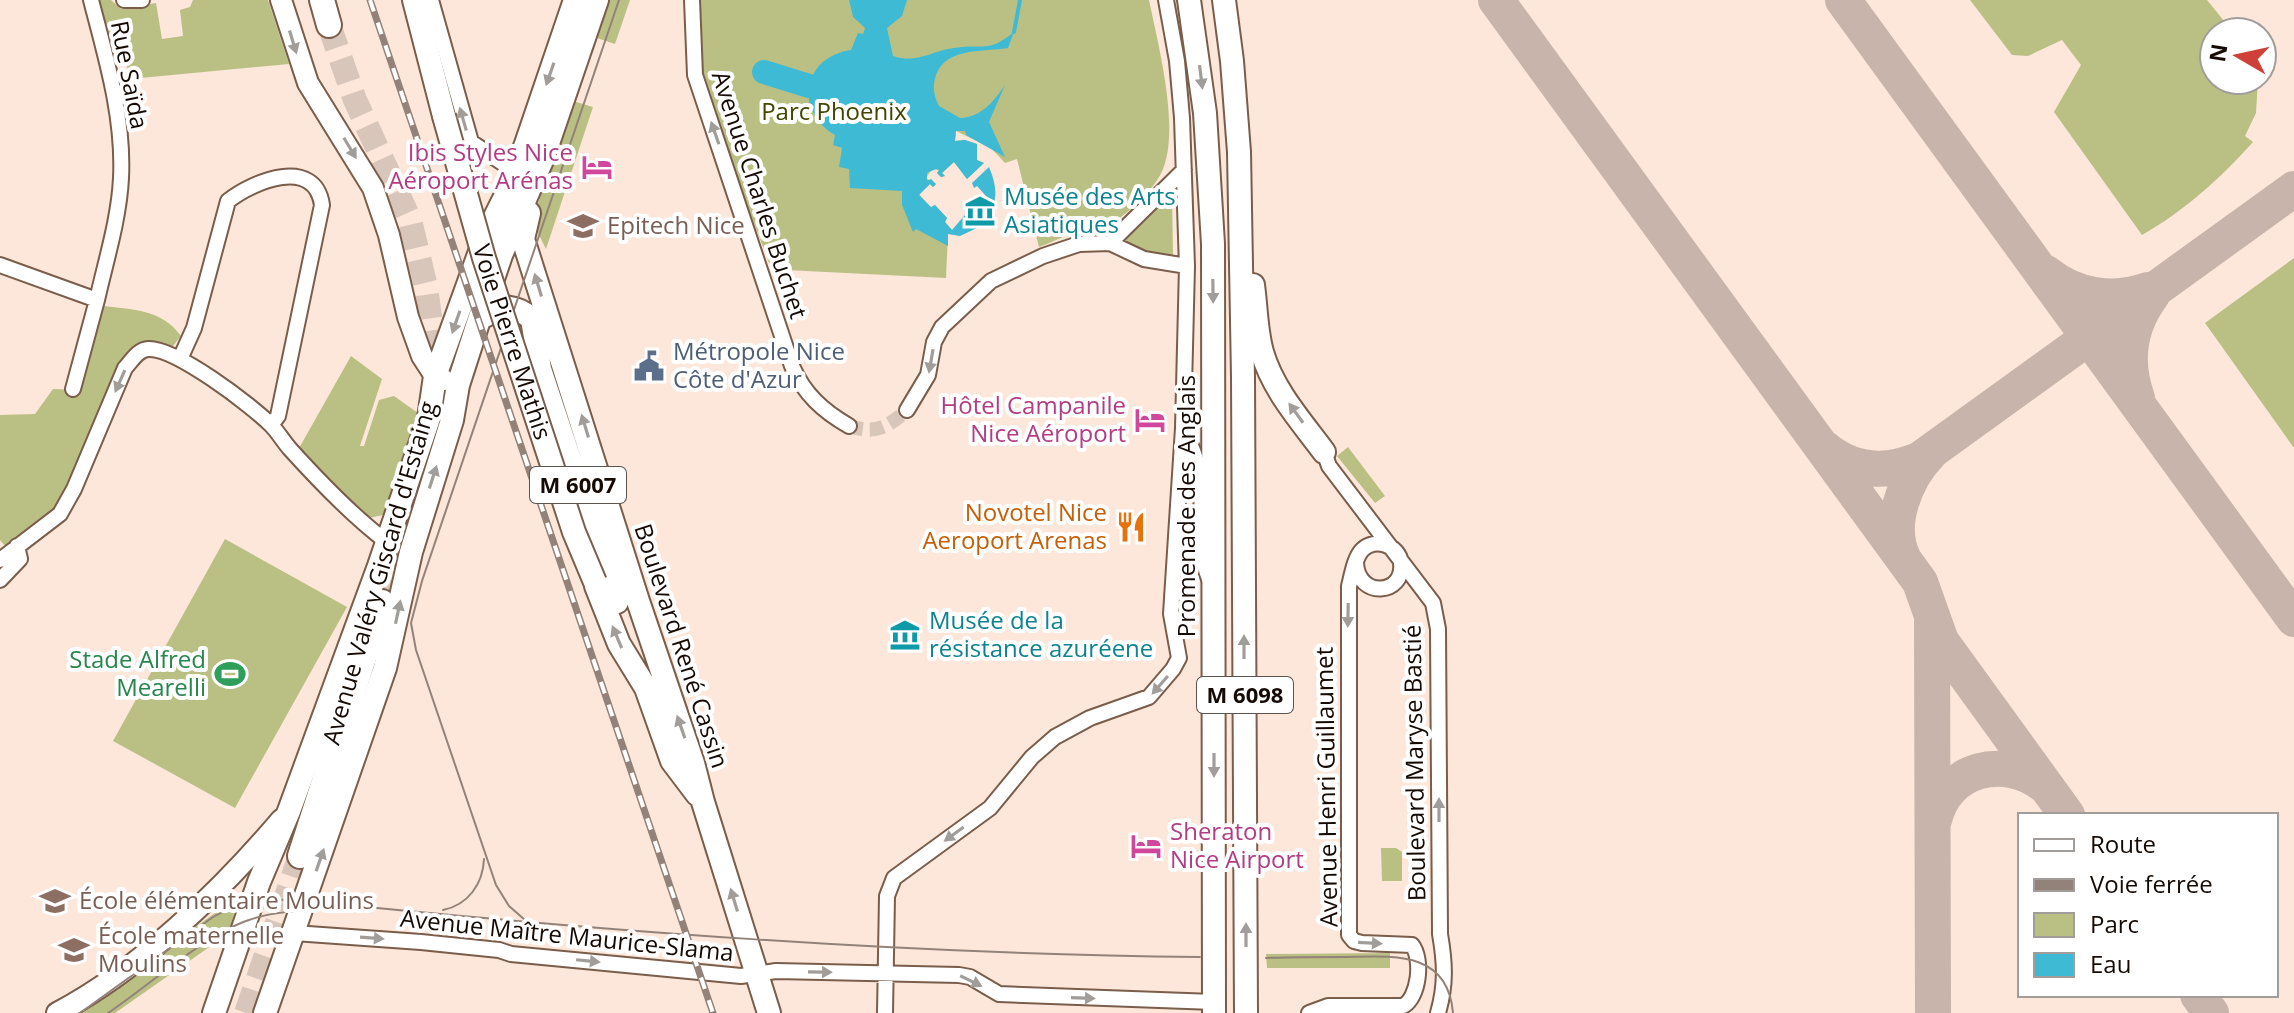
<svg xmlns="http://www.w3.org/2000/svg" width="2294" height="1013" viewBox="0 0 2294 1013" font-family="'Open Sans',sans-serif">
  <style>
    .green { fill: #bac084 }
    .water { fill: #3fbad5 }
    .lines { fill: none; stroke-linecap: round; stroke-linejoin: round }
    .stream { stroke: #3fbad5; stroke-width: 4 }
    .river { stroke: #3fbad5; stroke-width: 24 }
    .taxiway { stroke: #c8b4aa; stroke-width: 36 }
    .street-tunnel { stroke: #d9c6ba; stroke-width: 14; stroke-dasharray: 14 7; stroke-linecap: butt }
    .highway-tunnel { stroke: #d9c6ba; stroke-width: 24; stroke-dasharray: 24 12; stroke-linecap: butt }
    .street-casing { stroke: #7a5d4a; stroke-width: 18 }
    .secondary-casing { stroke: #7a5d4a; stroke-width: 24 }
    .primary-casing { stroke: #7a5d4a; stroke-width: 26 }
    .highway-casing { stroke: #7a5d4a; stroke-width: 28 }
    .street { stroke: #fff; stroke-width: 14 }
    .secondary { stroke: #fff; stroke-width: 20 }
    .primary { stroke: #fff; stroke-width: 22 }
    .highway { stroke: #fff; stroke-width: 24 }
    .tram { stroke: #938279; stroke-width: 2 }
    .rail-casing { stroke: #938279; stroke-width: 7 }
    .rail { stroke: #fff; stroke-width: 4; stroke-dasharray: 12; stroke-linecap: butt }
    .primary-bridge-casing { stroke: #7a5d4a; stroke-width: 26; stroke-linecap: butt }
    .primary-bridge { stroke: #fff; stroke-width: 22 }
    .oneway { fill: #a19d9b }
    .labels { text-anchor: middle; stroke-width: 8; stroke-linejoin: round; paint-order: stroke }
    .shield { fill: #fff; stroke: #5b544f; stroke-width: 2 }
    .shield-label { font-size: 22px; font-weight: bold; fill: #150a04 }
    .street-label { font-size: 24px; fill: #150a04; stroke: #fff }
    .park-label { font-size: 24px; fill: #444600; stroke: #fff }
    .hotel-label { font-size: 24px; fill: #b23c85; stroke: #fff; text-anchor: end }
    .culture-label { font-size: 24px; fill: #0d838f; stroke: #fff; text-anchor: start }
    .education-label { font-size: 24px; fill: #785e54; stroke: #fff; text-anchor: start }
    .service-label { font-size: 24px; fill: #4e5e75; stroke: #fff; text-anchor: start }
    .food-label { font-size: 24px; fill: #c56008; stroke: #fff; text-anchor: end }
    .leisure-label { font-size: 24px; fill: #27864d; stroke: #fff; text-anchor: end }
  </style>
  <rect width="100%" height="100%" fill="#fce7da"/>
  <path class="green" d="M99 0H111L121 9 156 3 162 39 183 36 180 10 190 7 193 0H268L289 64 130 79 122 45 112 44Z
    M607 0H630L615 44 594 37Z
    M696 0H1149C1158 44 1180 127 1163 169 1155 189 1132 210 1114 222 1102 230 1086 229 1073 233 1062 237 1050 243 1039 247L1017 159 1005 163 991 148 956 131 955 141 965 140 977 144V160L984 163 967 179 954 162 942 173 945 176 941 177 937 173 939 170 932 169 926 178 936 184 933 187 930 184 919 194 931 208 935 205 947 218 945 222 952 230 948 234 946 278 786 270 770 265 743 195 702 68Z
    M1970 0H2207L2233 32H2214V80H2258L2256 113 2245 136 2253 142C2222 177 2183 212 2142 235L2054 112 2081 65 2062 40 2028 56 2012 55Z
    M573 101 593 107 546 249 532 221Z
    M1172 191 1173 255C1156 258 1133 253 1121 240Z
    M2294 258V448L2205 323Z
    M104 306C135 310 161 309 181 336L169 351 138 348 57 511 6 547 0 540V415L35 414 53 389 80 390Z
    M351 356 382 379 360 446H364L379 400 394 396 418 413 383 515 369 518 298 450Z
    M1348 447 1385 496 1375 503 1337 456Z
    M225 539 347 607 235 808 113 741Z
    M1381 848H1396L1402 852V881H1382Z
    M238 900 228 934 115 1013H75L222 908Z
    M1390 953V968H1267L1266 954Z"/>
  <path class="water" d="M849 0H907L902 16 887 28 893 56C917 64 931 51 954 48 983 43 987 54 1014 32L1008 48C984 52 946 47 936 75 932 87 934 96 939 106L960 118C982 117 994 101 1005 85L989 122 1005 157 966 135 965 131H956L955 141 965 140 977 144V160L984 163 967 179 954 162 942 173 945 176 941 177 937 173 939 170 936 169 927 173V181L931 179 936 184 933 187 930 184 919 195 931 207 935 205 947 218 945 222 952 230 965 215 977 228 960 236 948 234V246L916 229 913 232 902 205V191L850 188 849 169 839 167 842 148 833 145 835 135C794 111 802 57 851 50L858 33 863 34 865 28 853 17Z
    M989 167C998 188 999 206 982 223L969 211 987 197 977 186 974 188 972 183Z"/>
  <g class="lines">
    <path class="stream" d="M1014 32 1020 0"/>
    <path class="river" d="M764 72 809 86"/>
    <path class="taxiway" d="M1496 0 1920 582 1941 641 2067 815
      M1843 0 2294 619
      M2046 273C2075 296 2112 303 2148 290
      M2137 398C2124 362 2129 326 2152 295
      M1824 448C1852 472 1885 474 1919 460L2294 189
      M1904 560C1886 525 1905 479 1930 453
      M1932 623 1933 1013
      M1934 820C1946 768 2004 754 2044 785
      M2198 995 2211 1013"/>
    <path class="street-tunnel" d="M849 426C875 434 887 428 907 410"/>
    <path class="highway-tunnel" d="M329 25 355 100 410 220 426 287 438 376
      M382 602 433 440 438 413
      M246 1013 300 856"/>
    <g class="street-casing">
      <path id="street" d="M124 0H142
        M431 0 471 142 516 172
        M692 0 695 75 792 366C804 394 823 411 849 426
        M1110 243 1184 170
        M0 265 97 300C106 260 119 219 121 178 124 117 106 58 91 0
        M180 359 194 328 228 201C253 181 315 156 322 205L278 416 271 425
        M73 389 97 300
        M907 410 928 375 934 342 942 327 991 281 1043 256 1079 244 1110 243 1144 259 1187 266
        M1183 429C1190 442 1196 455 1199 471 1206 507 1195 544 1209 579
        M1324 452 1329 466 1433 603 1438 629 1440 934C1445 963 1446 985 1438 1013
        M0 560 60 514 74 489 125 368C132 361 137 350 148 349 175 347 251 405 271 425 278 432 283 441 290 449 319 481 352 516 387 542
        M0 580 20 559 17 546
        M294 933 421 942 499 950 511 954 741 976 776 971 959 975 970 977 999 994 1214 1002
        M885 1013 887 896 894 878 990 808 1032 757 1055 737 1090 718 1149 697 1173 669 1179 658 1171 614 1183 428 1187 266 1182 118 1177 61 1166 0
        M1309 1013 1328 1006H1403C1419 998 1423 959 1412 945L1362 943 1354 941 1349 935V586C1352 575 1354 559 1362 550 1375 537 1399 545 1401 563 1405 595 1358 599 1356 563"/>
    </g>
    <g class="secondary-casing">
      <path id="secondary" d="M281 0 308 83 373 188 389 235 408 317 422 356 435 376 444 380
        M57 1013C139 970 221 891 281 820"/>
    </g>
    <g class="primary-casing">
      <path id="primary" d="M414 0 444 116
        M1189 0 1205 113 1213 244 1214 1013
        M1224 0 1232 61 1239 152 1243 377 1246 1013
        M529 213 523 239 638 601 693 763 703 802 769 1013
        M1253 285C1256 306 1256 331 1262 352 1273 390 1301 421 1324 452
        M485 316C501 303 517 306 532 319L540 369 617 602
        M596 586 619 644 646 688 672 761 697 794
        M214 1013 259 882 289 811 379 566 429 418 435 376 486 235 510 187 526 144 575 0
        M265 1013 385 668 411 552 452 420 458 385 477 326 501 255 543 158 597 0"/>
    </g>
    <g class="highway-casing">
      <path id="highway" d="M322 0 329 25
        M300 856 382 602"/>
    </g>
    <use href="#street" class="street"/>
    <use href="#secondary" class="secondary"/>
    <use href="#primary" class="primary"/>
    <use href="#highway" class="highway"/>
    <path class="tram" d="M443 910C468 905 483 884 484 859
      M525 920 509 906 496 885 416 650 411 623 422 581 619 0
      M1266 958C1293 957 1320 957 1347 957 1394 956 1448 951 1453 1013
      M80 1013 213 917C247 898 267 898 306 901 603 931 901 954 1200 957
      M108 1013C147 987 206 934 249 920 268 913 289 911 310 910"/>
    <g class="rail-casing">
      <path id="rail" d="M370 0 713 1013"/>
    </g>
    <use href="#rail" class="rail"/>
    <g class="primary-bridge-casing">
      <g id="primary-bridge">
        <path id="s1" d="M444 116 484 258 574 532 595 582"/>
      </g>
    </g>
    <use href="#primary-bridge" class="primary-bridge"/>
  </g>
  <defs><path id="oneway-solid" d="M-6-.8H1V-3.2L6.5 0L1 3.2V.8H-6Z" transform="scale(2)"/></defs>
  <g class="oneway">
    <use href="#oneway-solid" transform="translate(293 42) rotate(73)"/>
    <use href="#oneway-solid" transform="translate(550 74) rotate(109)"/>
    <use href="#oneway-solid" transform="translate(1201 77) rotate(83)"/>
    <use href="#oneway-solid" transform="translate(463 119) rotate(-106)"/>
    <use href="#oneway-solid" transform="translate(715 133) rotate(-109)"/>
    <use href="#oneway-solid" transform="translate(350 148) rotate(59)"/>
    <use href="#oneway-solid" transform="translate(538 285) rotate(-107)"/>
    <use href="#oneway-solid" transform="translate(1213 291) rotate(89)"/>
    <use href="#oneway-solid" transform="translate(456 322) rotate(109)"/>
    <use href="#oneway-solid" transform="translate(931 361) rotate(100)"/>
    <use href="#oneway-solid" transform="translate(120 381) rotate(114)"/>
    <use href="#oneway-solid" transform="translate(1296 413) rotate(-126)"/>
    <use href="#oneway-solid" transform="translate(585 426) rotate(-107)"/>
    <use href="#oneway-solid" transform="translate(433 477) rotate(-72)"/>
    <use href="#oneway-solid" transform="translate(398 612) rotate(-78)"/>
    <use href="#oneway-solid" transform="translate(1348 615) rotate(91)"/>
    <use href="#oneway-solid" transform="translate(617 637) rotate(-113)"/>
    <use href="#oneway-solid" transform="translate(1244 647) rotate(-90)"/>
    <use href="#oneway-solid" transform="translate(1160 685) rotate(131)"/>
    <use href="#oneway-solid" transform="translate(681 727) rotate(-109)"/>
    <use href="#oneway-solid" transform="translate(1214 765) rotate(90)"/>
    <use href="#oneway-solid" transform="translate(1439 810) rotate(-90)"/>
    <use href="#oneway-solid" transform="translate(954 834) rotate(144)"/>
    <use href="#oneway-solid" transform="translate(320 860) rotate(-71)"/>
    <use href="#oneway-solid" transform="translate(734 900) rotate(-107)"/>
    <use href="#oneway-solid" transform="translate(1246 935) rotate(-90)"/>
    <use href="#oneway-solid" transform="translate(372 938) rotate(4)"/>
    <use href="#oneway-solid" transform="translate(1370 943) rotate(3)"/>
    <use href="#oneway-solid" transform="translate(588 961) rotate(6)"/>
    <use href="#oneway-solid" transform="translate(820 972) rotate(1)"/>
    <use href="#oneway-solid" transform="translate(971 981) rotate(26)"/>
    <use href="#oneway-solid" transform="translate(1083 998) rotate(2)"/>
  </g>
  <defs>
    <g id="hotel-bare" transform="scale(2.4)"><path d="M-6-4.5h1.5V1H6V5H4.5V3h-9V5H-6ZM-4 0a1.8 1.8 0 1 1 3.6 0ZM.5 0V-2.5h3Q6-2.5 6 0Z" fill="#d1479c" stroke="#fff" stroke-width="2.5" paint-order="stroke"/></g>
    <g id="museum-bare" transform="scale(2.4)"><path d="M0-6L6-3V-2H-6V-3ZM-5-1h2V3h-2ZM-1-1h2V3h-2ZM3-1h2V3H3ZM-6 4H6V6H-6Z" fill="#0f9aa8" stroke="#fff" stroke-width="2.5" paint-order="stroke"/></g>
    <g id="university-bare" transform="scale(2.4)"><path d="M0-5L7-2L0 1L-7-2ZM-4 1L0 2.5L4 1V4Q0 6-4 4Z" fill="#8d6e63" stroke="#fff" stroke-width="2.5" paint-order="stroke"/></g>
    <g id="civic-bare" transform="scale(2.4)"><path d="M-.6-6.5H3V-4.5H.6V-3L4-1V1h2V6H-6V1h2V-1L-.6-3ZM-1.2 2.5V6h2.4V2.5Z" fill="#5c6f8a" stroke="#fff" stroke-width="2.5" paint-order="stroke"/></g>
    <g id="restaurant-bare" transform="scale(2.4)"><path d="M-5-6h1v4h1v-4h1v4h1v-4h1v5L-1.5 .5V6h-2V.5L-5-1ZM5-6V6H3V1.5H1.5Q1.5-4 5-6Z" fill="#e8710a" stroke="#fff" stroke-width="2.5" paint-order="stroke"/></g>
    <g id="stadium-bare" transform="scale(2.4)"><path d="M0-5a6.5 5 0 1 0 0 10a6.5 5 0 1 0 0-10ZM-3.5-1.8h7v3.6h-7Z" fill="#2e9e5b" stroke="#fff" stroke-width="2.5" paint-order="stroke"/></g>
    <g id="school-bare" transform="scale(2.4)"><path d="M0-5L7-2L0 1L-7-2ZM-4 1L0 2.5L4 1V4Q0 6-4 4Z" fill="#8d6e63" stroke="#fff" stroke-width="2.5" paint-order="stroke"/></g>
  </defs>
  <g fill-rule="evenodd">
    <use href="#hotel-bare" x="597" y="167"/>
    <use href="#museum-bare" x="980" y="211"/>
    <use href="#university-bare" x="583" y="226"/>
    <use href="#civic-bare" x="649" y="366"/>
    <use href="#hotel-bare" x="1150" y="420"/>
    <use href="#restaurant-bare" x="1131" y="527"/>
    <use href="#museum-bare" x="905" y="635"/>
    <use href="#stadium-bare" x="230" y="674"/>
    <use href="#hotel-bare" x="1146" y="846"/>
    <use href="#school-bare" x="55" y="901"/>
    <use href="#school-bare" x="74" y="950"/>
  </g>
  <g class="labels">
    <g class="shield">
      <rect x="530" y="467" width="96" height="36" rx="6"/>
      <rect x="1197" y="677" width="96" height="36" rx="6"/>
    </g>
    <g class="shield-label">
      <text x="578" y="493">M 6007</text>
      <text x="1245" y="703">M 6098</text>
    </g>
    <g class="street-label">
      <text transform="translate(129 75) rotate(79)" y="8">Rue Saïda</text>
      <text transform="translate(759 195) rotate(72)" y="8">Avenue Charles Buchet</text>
      <text dy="8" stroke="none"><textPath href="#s1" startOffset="236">Voie Pierre Mathis</textPath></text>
      <text transform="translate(1187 506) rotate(-90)" y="8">Promenade des Anglais</text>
      <text transform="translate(380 573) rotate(-74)" y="8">Avenue Valéry Giscard d'Estaing</text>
      <text transform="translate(681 646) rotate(72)" y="8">Boulevard René Cassin</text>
      <text transform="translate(1415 763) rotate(-91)" y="8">Boulevard Maryse Bastié</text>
      <text transform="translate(1327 787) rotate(-91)" y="8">Avenue Henri Guillaumet</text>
      <text transform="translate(567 936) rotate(6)" y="8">Avenue Maître Maurice-Slama</text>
    </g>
    <g class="park-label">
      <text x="834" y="120">Parc Phoenix</text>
    </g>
    <g class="hotel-label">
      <text x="573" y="161">Ibis Styles Nice<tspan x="573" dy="28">Aéroport Arénas</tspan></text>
      <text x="1126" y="414">Hôtel Campanile<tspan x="1126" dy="28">Nice Aéroport</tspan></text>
      <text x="1170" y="840" text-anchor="start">Sheraton<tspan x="1170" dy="28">Nice Airport</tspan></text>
    </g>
    <g class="culture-label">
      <text x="1004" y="205">Musée des Arts<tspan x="1004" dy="28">Asiatiques</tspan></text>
      <text x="929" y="629">Musée de la<tspan x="929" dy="28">résistance azuréene</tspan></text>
    </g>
    <g class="education-label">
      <text x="607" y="234">Epitech Nice</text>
      <text x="79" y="909">École élémentaire Moulins</text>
      <text x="98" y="944">École maternelle<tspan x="98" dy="28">Moulins</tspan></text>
    </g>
    <g class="service-label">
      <text x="673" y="360">Métropole Nice<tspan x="673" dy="28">Côte d'Azur</tspan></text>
    </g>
    <g class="food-label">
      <text x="1107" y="521">Novotel Nice<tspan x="1107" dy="28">Aeroport Arenas</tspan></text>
    </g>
    <g class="leisure-label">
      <text x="206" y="668">Stade Alfred<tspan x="206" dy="28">Mearelli</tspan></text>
    </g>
  </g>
  <rect x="2018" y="813" width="260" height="184" fill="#ffffff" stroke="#a19d9b" stroke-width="2"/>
  <rect x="2034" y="839" width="40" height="12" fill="#ffffff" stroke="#a19d9b" stroke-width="2"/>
  <text x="2090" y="853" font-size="24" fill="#150a04">Route</text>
  <rect x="2034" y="879" width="40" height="12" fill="#938279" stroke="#a19d9b" stroke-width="2"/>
  <text x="2090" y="893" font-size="24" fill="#150a04">Voie ferrée</text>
  <rect x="2034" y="913" width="40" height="24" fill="#bac084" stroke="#a19d9b" stroke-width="2"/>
  <text x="2090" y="933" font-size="24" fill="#150a04">Parc</text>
  <rect x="2034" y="953" width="40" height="24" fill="#3fbad5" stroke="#a19d9b" stroke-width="2"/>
  <text x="2090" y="973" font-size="24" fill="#150a04">Eau</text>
  <g transform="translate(2238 56) rotate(279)"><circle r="38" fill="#ffffff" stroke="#a19d9b" stroke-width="2"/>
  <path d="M0-6L14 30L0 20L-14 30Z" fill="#ce4038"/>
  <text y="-12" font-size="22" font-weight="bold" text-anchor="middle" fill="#150a04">N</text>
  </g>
</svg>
